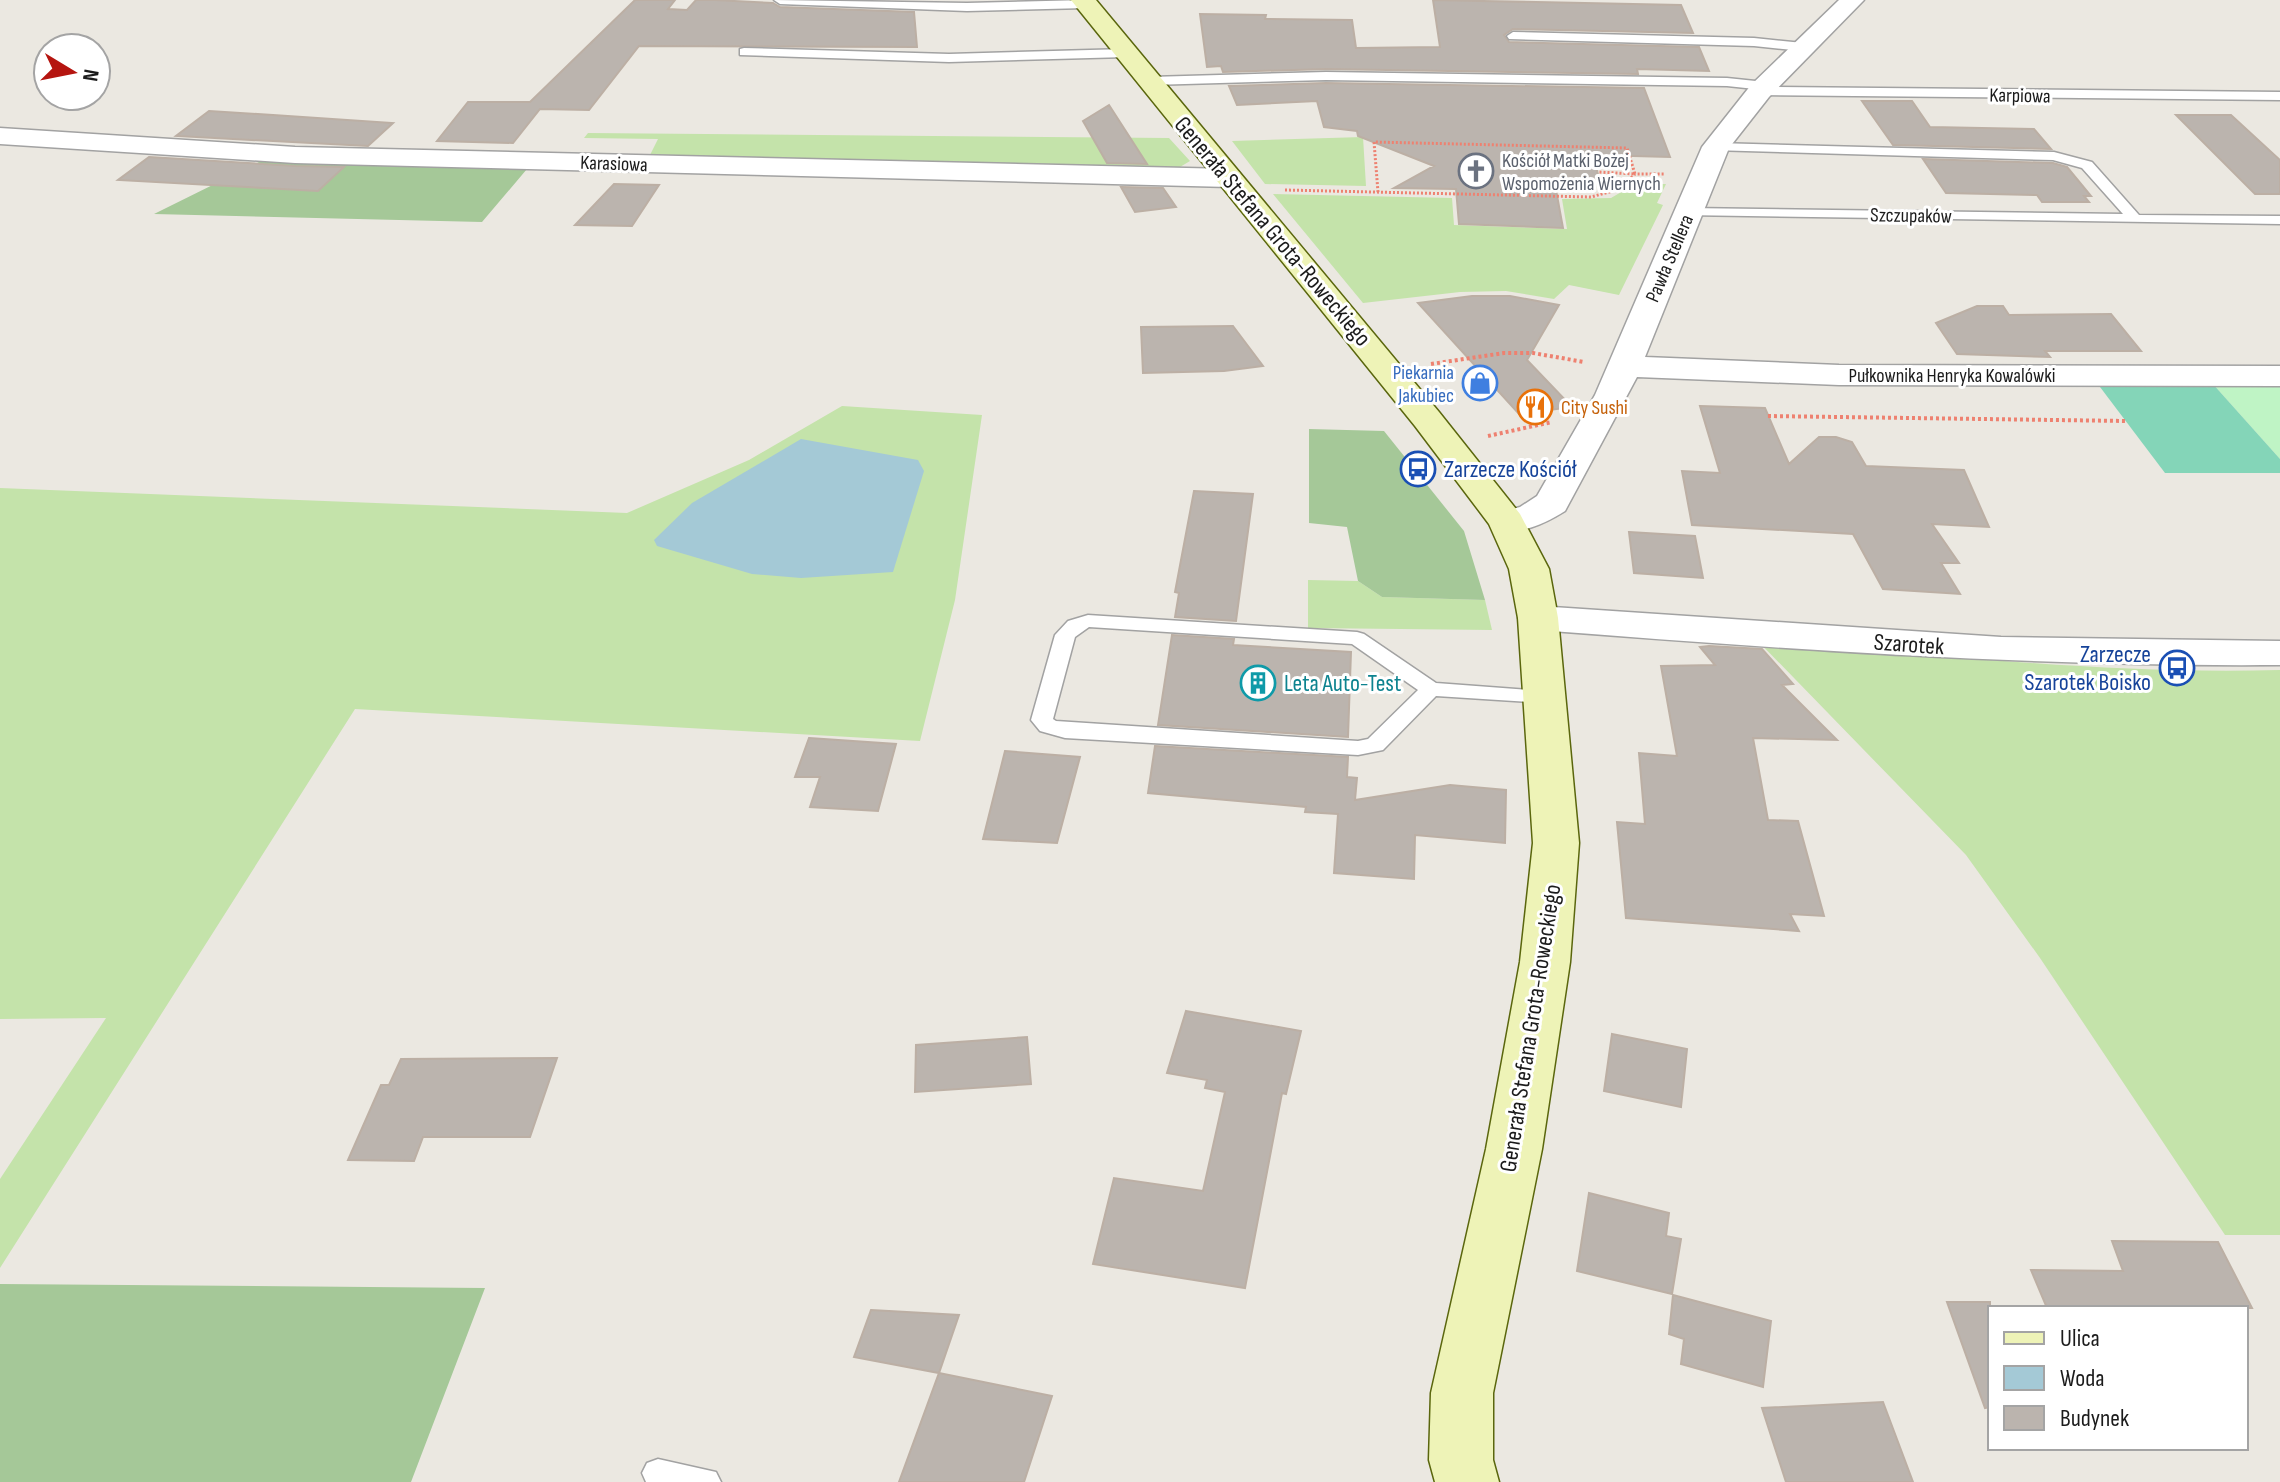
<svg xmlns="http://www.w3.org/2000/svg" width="2280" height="1482" viewBox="0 0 2280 1482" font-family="'Sofia Sans Condensed',sans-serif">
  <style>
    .grass { fill: #c4e3aa }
    .forest { fill: #a5c898 }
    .park { fill: #bff4c5 }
    .pitch { fill: #84d5b8 }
    .water { fill: #a4c9d6 }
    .building { fill: #bbb4ae; stroke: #bcafa4; stroke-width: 2 }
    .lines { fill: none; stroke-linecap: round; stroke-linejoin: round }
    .lane-casing { stroke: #a2a2a2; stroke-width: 3 }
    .street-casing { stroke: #a2a2a2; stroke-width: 3 }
    .secondary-casing { stroke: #5a660d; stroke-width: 3 }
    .path-far1 { stroke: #ee8170; stroke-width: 3; stroke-dasharray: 2 2; stroke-linecap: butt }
    .path { stroke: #ee8170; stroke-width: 4; stroke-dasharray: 3 3; stroke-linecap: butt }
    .lane { fill: #fff; fill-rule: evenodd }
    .street { fill: #fff; fill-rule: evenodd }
    .secondary { fill: #eef3b7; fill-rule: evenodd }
    .labels { text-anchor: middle; stroke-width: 6; stroke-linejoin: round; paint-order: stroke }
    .far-street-label { font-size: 20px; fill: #1b1b1b; stroke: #fff }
    .far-worship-label { font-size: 20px; fill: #5b616d; stroke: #fff; text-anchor: start }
    .far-shop-label { font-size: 20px; fill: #366cbe; stroke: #fff; text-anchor: end }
    .far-food-label { font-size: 20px; fill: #c56008; stroke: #fff; text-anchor: start }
    .street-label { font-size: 24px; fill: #1b1b1b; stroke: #fff }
    .transit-label { font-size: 24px; fill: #164399; stroke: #fff; text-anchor: start }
    .culture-label { font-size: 24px; fill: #0d838f; stroke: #fff; text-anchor: start }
  </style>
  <rect width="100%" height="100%" fill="#ebe8e1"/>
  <path class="grass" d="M588 133 1169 138 1190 161 1175 170 648 159 658 139 584 138Z
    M1363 137 1366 186 1265 184 1232 141Z
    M1635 184H1666L1657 203 1663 205 1619 295 1569 285 1554 299 1506 291 1460 292 1363 303 1273 194 1452 198 1454 225 1567 229 1562 199 1611 198Z
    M842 406 982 415 955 600 920 741 355 709 0 1268V1179L106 1018 0 1019V488L627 513 749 460Z
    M1308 580 1358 581 1382 597 1485 600 1492 630 1308 628Z
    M1757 640C1931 654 2106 675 2280 670V1235H2225L2040 958 1966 855Z"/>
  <path class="forest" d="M267 158 527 169 482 222 154 214Z
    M1309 429 1384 431 1464 531 1485 600 1382 597 1358 581 1347 527 1309 523Z
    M0 1284 485 1288 411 1482H0Z"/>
  <path class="park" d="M2212 383H2280V459Z"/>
  <path class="pitch" d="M2097 383H2212L2280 459V473H2165Z"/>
  <path class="water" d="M801 439 918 460 924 471 893 572 801 578 752 574 657 546 654 540 692 503Z"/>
  <path class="building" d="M635 0H675L668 9 687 10 696 0H715L773 3 780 7 914 12 917 47 639 46 589 110 540 109 513 143 437 141 468 102H530Z
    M1433 0 1681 5 1693 33 1513 29 1504 35 1509 42 1699 47 1709 71 1637 69 1638 74 1326 69 1223 72 1221 66 1207 67 1200 14 1266 15 1265 19 1352 20 1356 48 1440 47Z
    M1326 83 1644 88 1670 157 1594 155 1599 180 1571 178 1574 190H1556L1563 228 1459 224 1456 189 1394 188 1434 166 1358 136 1357 131 1324 127 1317 101 1237 105 1229 86Z
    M1862 101H1912L1930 127 2034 129 2051 149 1893 145Z
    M1109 105 1147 164 1107 163 1083 121Z
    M209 111 273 115 393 123 368 146 176 136Z
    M2176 115H2231L2280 160V194H2255Z
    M149 157 295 166 344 167 318 191 118 180Z
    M1923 159 2053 163 2067 167 2091 196H2084L2089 202H2042L2037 195 1946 193Z
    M614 184 659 185 632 226 575 225Z
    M1121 187 1163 188 1176 207 1135 212Z
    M1472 296H1510L1559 305 1527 360 1572 407 1519 414 1418 303Z
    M1977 306H2003L2009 315 2111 314 2141 351H2045L2050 357 1957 354 1936 323Z
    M1233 326 1263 366 1224 371 1143 373 1141 327Z
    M1700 406 1765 408 1789 464 1819 437H1836L1852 442 1866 466 1964 470 1989 527 1932 524 1959 563H1941L1960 594 1883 589 1853 534 1692 525 1682 471 1720 473Z
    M1194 491 1253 494 1236 621 1175 617 1179 593 1175 592Z
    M1629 532 1695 536 1703 578 1634 573Z
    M1172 635 1234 639 1233 645 1351 652 1348 737 1158 725Z
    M1709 646 1762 649 1793 684 1782 685 1837 740 1753 738 1768 820 1798 821 1824 916 1790 914 1799 931 1626 918 1617 822 1645 824 1639 753 1677 756 1661 666 1715 665 1700 647Z
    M809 738 896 744 878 811 810 807 820 777H795Z
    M1155 746 1348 757 1347 777 1357 778 1355 800 1450 785 1506 790 1505 843 1415 835 1414 879 1334 873 1338 814 1305 812 1306 807 1148 793Z
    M1005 751 1080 757 1057 843 983 839Z
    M1186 1011 1301 1031 1286 1094 1282 1093 1245 1288 1093 1264 1114 1178 1203 1191 1225 1092 1205 1088 1207 1080 1167 1073Z
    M1612 1034 1687 1049 1681 1107 1604 1091Z
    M1027 1037 1031 1084 915 1092 916 1045Z
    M557 1058 530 1137H423L414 1161 348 1160 381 1085H389L401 1059Z
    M1589 1193 1669 1213 1666 1236 1681 1239 1672 1294 1577 1271Z
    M2112 1241 2218 1242 2252 1308H2047L2031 1270 2123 1271Z
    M1673 1295 1771 1321 1763 1387 1681 1364 1684 1339 1669 1334Z
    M1947 1302H1990V1407L1985 1408Z
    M871 1310 959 1315 939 1373 854 1357Z
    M939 1373 1052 1396 1024 1482H899Z
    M1883 1402 1913 1482H1786L1762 1408Z"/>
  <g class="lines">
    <g class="lane-casing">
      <path id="lane" d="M774 0 967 3 1086 0 1092 4 1086 8 967 11 780 4Z
        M1513 32 1754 38 1803 43 1809 47 1803 51 1754 46 1509 39 1507 36Z
        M744 48 949 54 1127 49 1133 53 1127 57 949 62 740 55V49Z
        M1326 72 1727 78 1765 82 1771 87 2280 92V100L1760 95 1755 94V89L1727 86 1326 80 1150 85 1144 81 1150 77Z
        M1716 143 2054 152 2092 162 2139 215 2280 216V224L1683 215 1681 212 1688 208 2123 214 2082 168 2053 160 1711 150 1709 147Z
        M1088 615 1357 632 1364 634 1436 683 1544 691 1555 697 1544 703 1436 696 1383 750 1358 755 1065 738 1040 731 1031 720 1055 635 1068 621ZM1089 627 1352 644 1418 690 1368 739 1358 741 1056 721 1053 719 1075 637Z
        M658 1459 716 1472 721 1482H646L642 1473 647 1463Z"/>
    </g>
    <g class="street-casing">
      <path id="street" d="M1839 0H1864L1769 97 1729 148 1645 357 1839 365 2280 366V386L1839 385 1637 377 1565 511C1544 524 1519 536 1494 530L1488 522 1494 514 1520 507 1537 496 1595 395 1702 147 1751 85Z
        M0 128 295 147 1229 169 1239 172 1243 178 1239 184 1229 187 295 163 0 144Z
        M1538 606 2001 637 2280 641V665C2032 667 1785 649 1538 630L1524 627 1518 618 1524 609Z"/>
    </g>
    <g class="secondary-casing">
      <path id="secondary" d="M1071 0H1096L1439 412 1520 514 1549 569 1558 618 1579 843 1570 962 1542 1149 1493 1393V1460L1499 1482H1435L1429 1460 1431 1393 1486 1149 1520 962 1533 843 1518 618 1509 569 1489 524 1415 426Z"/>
    </g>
    <path class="path-far1" d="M1285 190 1591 197 1620 189 1635 174H1664
      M1378 192 1374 142 1627 148 1635 174 1598 172"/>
    <path class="path" d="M1431 364 1504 353H1533L1584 362
      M1768 416 2126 421
      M1488 436 1552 422"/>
    <use href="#lane" class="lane"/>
    <use href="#street" class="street"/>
    <use href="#secondary" class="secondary"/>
  </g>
  <defs>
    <g id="church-ring" transform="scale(1.8)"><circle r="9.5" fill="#fff" stroke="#6b7280" stroke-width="1.5"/><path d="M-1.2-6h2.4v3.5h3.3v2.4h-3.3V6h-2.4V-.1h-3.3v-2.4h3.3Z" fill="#6b7280"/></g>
    <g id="shop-ring" transform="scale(1.8)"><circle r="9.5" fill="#fff" stroke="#3f7fe0" stroke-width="1.5"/><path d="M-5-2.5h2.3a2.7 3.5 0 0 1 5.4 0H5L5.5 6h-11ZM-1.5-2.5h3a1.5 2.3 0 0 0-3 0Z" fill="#3f7fe0"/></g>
    <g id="restaurant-ring" transform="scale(1.8)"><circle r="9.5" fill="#fff" stroke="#e8710a" stroke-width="1.5"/><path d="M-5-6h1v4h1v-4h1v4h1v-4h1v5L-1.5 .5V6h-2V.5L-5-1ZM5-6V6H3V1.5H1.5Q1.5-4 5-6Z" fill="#e8710a"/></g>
    <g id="bus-ring" transform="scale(1.8)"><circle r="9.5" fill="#fff" stroke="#1a4fb4" stroke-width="1.5"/><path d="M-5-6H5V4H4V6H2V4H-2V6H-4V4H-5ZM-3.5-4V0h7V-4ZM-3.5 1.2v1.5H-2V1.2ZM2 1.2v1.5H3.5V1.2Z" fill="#1a4fb4"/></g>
    <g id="building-ring" transform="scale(1.8)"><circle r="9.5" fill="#fff" stroke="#0f9aa8" stroke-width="1.5"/><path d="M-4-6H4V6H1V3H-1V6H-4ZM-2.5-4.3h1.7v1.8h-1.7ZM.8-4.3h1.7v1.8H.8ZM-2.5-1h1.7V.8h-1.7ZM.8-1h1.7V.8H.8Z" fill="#0f9aa8"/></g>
  </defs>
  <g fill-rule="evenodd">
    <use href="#church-ring" x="1476" y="171"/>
    <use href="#shop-ring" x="1480" y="383"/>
    <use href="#restaurant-ring" x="1535" y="407"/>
    <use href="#bus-ring" x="1418" y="469"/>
    <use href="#bus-ring" x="2177" y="668"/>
    <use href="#building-ring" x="1258" y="683"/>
  </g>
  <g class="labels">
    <g class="far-street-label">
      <text transform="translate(2020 95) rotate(1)" y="7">Karpiowa</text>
      <text transform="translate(614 163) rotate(2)" y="7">Karasiowa</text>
      <text transform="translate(1911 215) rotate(1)" y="7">Szczupaków</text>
      <text transform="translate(1669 258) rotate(-67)" y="7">Pawła Stellera</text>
      <text x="1952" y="382">Pułkownika Henryka Kowalówki</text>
    </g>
    <g class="far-worship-label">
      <text x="1502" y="167">Kościół Matki Bożej<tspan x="1502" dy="23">Wspomożenia Wiernych</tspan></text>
    </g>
    <g class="far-shop-label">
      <text x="1454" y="379">Piekarnia<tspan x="1454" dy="23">Jakubiec</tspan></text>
    </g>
    <g class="far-food-label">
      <text x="1561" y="414">City Sushi</text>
    </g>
    <g class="street-label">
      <text transform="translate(1273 231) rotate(50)" y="8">Generała Stefana Grota-Roweckiego</text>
      <text transform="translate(1909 644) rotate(4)" y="8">Szarotek</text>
      <text transform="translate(1530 1028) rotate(-81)" y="8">Generała Stefana Grota-Roweckiego</text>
    </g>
    <g class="transit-label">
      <text x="1444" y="477">Zarzecze Kościół</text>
      <text x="2151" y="662" text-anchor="end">Zarzecze<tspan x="2151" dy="28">Szarotek Boisko</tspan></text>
    </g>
    <g class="culture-label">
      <text x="1284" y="691">Leta Auto-Test</text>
    </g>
  </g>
  <rect x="1988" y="1306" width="260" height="144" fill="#ffffff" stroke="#a4a4a4" stroke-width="2"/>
  <rect x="2004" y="1332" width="40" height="12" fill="#eef3b7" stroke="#a4a4a4" stroke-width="2"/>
  <text x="2060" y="1346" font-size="24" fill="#1b1b1b">Ulica</text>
  <rect x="2004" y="1366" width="40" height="24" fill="#a4c9d6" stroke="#a4a4a4" stroke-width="2"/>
  <text x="2060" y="1386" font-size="24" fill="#1b1b1b">Woda</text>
  <rect x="2004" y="1406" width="40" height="24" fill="#bbb4ae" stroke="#a4a4a4" stroke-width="2"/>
  <text x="2060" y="1426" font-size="24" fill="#1b1b1b">Budynek</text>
  <g transform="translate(72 72) rotate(100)"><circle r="38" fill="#ffffff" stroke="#a4a4a4" stroke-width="2"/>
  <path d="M0-6L14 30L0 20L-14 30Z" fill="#b51510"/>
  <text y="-12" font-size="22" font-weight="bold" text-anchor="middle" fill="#1b1b1b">N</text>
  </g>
</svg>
